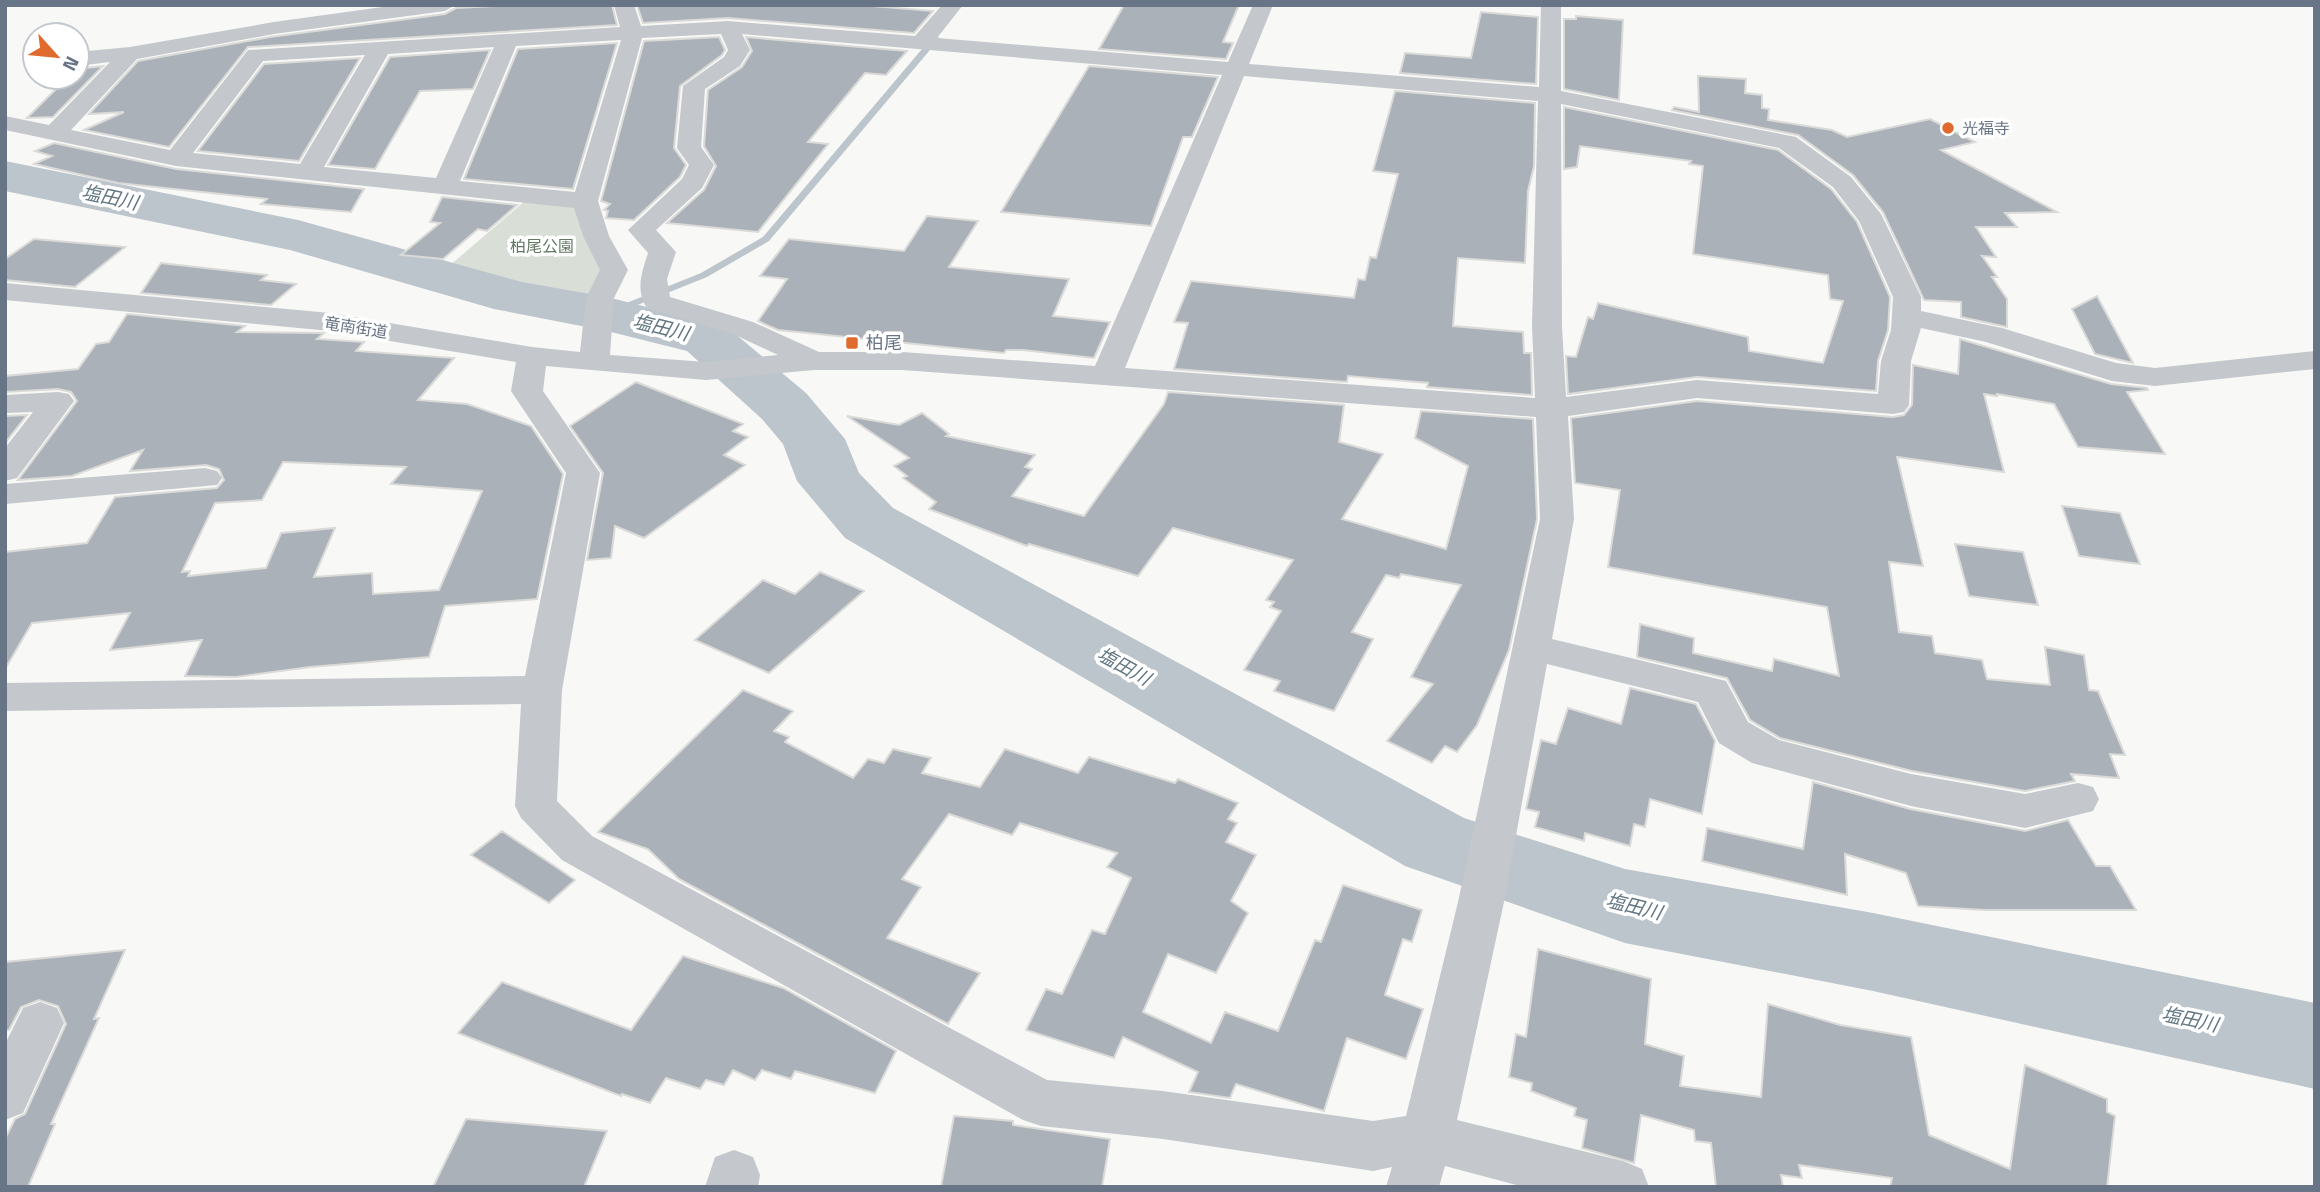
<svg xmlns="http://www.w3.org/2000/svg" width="2320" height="1192" viewBox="0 0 2320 1192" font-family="'Titillium Web','Noto Sans JP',sans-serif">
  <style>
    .green { fill: #d9dfd7 }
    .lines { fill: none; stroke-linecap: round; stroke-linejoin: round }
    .stream { fill: #bcc5cb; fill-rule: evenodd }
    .river { fill: #bcc5cb; fill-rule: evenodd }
    .building { fill: #abb1b8; stroke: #dadad8; stroke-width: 2; fill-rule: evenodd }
    .minor { fill: #c4c7cb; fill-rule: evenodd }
    .poi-dot { fill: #e16b2e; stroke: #fff; stroke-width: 2.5 }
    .labels { text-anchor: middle; stroke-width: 7; stroke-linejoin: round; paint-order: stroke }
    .far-poi-label { font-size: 16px; fill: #687586; stroke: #fff; text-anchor: start }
    .far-park-label { font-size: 16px; fill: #657863; stroke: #fff }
    .far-street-label { font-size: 16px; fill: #687586; stroke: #fff }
    .poi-label { font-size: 18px; fill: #687586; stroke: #fff; text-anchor: start }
    .water-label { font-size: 19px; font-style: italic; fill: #637782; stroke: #fff }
  </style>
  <rect width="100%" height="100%" fill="#f8f8f6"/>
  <path class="green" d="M525 201 574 205 604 271 583 303 448 267Z"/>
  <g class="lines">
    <path class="stream" d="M933 36 940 38 769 241 707 277 610 316H604V312L701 273 763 237Z"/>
    <path class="river" d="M5 161 298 220 522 282 607 297 727 327 806 393 845 439 859 473 893 508 1464 818 1625 869 1873 913 2315 1003V1089L1873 991 1625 943 1405 866 845 538 797 481 783 444 762 419 687 351 607 331 494 309 290 250 5 191Z"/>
  </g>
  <path class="building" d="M514 5H612L617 25 248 47 169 147 84 130 124 112 89 114 138 61 270 37 445 14 456 8Z
    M637 5H860L933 11 914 33 728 18 643 23Z
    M1124 5H1239L1223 42 1233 43 1226 59 1099 49Z
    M1481 12 1538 17 1536 84 1400 73 1405 53 1471 58Z
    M1576 16 1623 20 1619 100 1564 89V19H1576Z
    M719 37 725 50 722 55 680 86 674 148 686 165 680 177 634 220 606 218 608 211 604 210 610 204 601 201 644 41Z
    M746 37 907 51 886 75 865 73 808 142 828 144 758 232 667 223 704 190 716 166 704 146 708 90 742 67 752 51Z
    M617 43 573 189 464 179 518 49Z
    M490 50 473 89 420 91 375 169 328 165 390 57Z
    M360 58 299 161 198 151 264 64Z
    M103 66 53 117 27 118 68 77H77V69Z
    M1089 66 1218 77 1192 137H1183L1151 226 1001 212Z
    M1698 76 1746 79 1745 93 1762 95V108L1769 109 1768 120 1832 130 1847 137 1930 119 1975 142 1941 150 2057 212 2005 213 2017 227H1976L1996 257 1982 256 1997 277H1992L2007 299V327L1961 317V302L1924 300 1883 212 1853 175 1798 135 1672 110 1674 107 1699 112Z
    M1395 91 1535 103 1534 166 1528 191 1525 263 1458 258 1453 326 1523 332 1524 353H1531L1532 395 1427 387 1428 383 1348 376 1347 382 1174 369 1188 323 1174 322 1191 281 1354 298 1358 279 1365 280 1370 257 1376 258 1398 174 1373 171Z
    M1564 107 1778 150 1831 189 1857 222 1890 297 1888 330 1878 361 1876 391 1697 377 1568 394 1566 356 1576 357 1588 317 1593 319 1598 303 1748 337 1749 351 1823 363 1843 301 1830 299 1828 275 1693 254 1703 166 1689 164 1691 161 1580 146 1577 167 1564 169Z
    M54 143 176 169 364 189 351 212 261 204 267 199 118 183 34 164 52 156 35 151Z
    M442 197 517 205 487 231 478 229 443 259 401 255 440 223 430 222Z
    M927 216 978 221 949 267 1069 279 1053 316 1110 322 1094 358 1023 350H1006L1004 353 778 330 758 321 787 279 760 276 789 239 904 251Z
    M34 239 125 247 75 287 5 280V259Z
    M161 263 267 275 261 280 296 284 271 305 141 293Z
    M2097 296 2133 363 2095 354 2072 309Z
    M127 314 245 326 237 332 324 333 317 339 364 342 356 351 454 358 418 400 467 404 531 426 563 474 537 599 445 606 429 657 310 667 236 677 185 676 202 640 110 650 130 613 32 623 5 669V552L87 543 115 497 217 488 224 480 219 469 206 465 130 471 143 450 72 476 18 480 77 401 71 392 58 389 5 392V376L78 369 96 344 109 342ZM283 462 406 467 391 484 482 491 439 590 373 594 372 573 314 577 335 528 281 533 266 568 188 576 190 571 182 572 215 503 262 500Z
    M1960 339 2111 384 2147 388 2148 390 2127 392 2165 454 2078 447 2054 404 1997 394V396L1984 394 2004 472 1897 457 1923 566 1889 562 1899 632 1932 636 1935 653 1982 660 1987 679 2050 685 2045 647 2084 655 2089 690 2098 691 2125 755 2110 754 2119 778 2071 774 2075 781 2025 791 1912 771 1780 738 1750 720 1727 678 1637 657 1640 624 1694 638 1693 653 1772 671 1774 659 1839 676 1827 607 1608 567 1620 490 1575 483 1571 418 1697 401 1893 417 1904 415 1912 405 1913 365 1958 374Z
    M636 382 743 424 733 431 748 437 724 455 745 465 644 538 615 526 611 558 587 560 603 473 570 426Z
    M1168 392 1344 405 1339 442 1383 454 1342 519 1446 549 1468 466 1415 438 1421 411 1533 419 1537 519 1509 650 1477 725 1457 752 1445 746 1432 763 1387 741 1433 684 1411 677 1461 585 1401 574 1399 578 1386 575 1352 632 1373 639 1334 711 1274 691 1280 681 1244 670 1281 611 1270 607 1274 602 1266 600 1293 560 1173 528 1138 576 1029 544 1027 546 929 509 936 502 903 478 907 476 894 466 909 458 847 416 899 425 922 413 949 434 946 436 1035 455 1025 467 1032 469 1012 496 1084 516 1164 404Z
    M27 415 5 443V416Z
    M2062 506 2120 513 2140 564 2079 556Z
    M1955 544 2023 552 2038 605 1969 596Z
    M820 572 864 591 769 673 695 640 763 580 795 594Z
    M1630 688 1696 704 1715 741 1702 814 1650 799 1645 827 1634 824 1630 846 1585 833 1584 841 1535 827 1539 812 1526 809 1541 740 1556 744 1568 708 1621 724Z
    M743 690 793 711 774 731 789 737 785 742 853 778 868 759 884 763 893 749 931 758 922 773 980 787 1005 749 1078 773 1089 757 1175 783 1178 779 1238 803 1228 819 1237 823 1226 842 1256 855 1231 901 1248 913 1216 973 1168 954 1143 1012 1211 1043 1225 1012 1278 1031 1315 940 1321 942 1343 885 1422 910 1412 942 1403 939 1385 995 1423 1009 1406 1059 1347 1038 1324 1111 1236 1084 1230 1098 1189 1092 1198 1072 1123 1037 1114 1058 1026 1030 1046 989 1062 994 1092 930 1105 934 1131 878 1107 867 1117 853 1020 823 1012 835 949 814 902 879 921 887 887 938 980 973 948 1024 679 879 648 849 598 832Z
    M1813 782 1910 809 2025 831 2068 820 2096 866H2110L2136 910H1985L1918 906 1906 873 1845 854 1847 895 1702 861 1707 828 1803 849Z
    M502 831 553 865 575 880 549 903 471 855Z
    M1538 949 1651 979 1645 1044 1684 1056 1680 1086 1761 1097 1768 1004 1840 1025 1911 1037 1929 1135 2010 1169 2025 1065 2107 1099V1112L2115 1116 2107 1187H1890L1892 1178 1799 1165 1802 1178 1781 1175 1783 1187H1716L1711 1143 1695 1141 1694 1130 1641 1115 1634 1163 1582 1148 1587 1120 1574 1116 1576 1108 1531 1091 1532 1083 1509 1077 1516 1034 1526 1037Z
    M125 950 94 1019 99 1018 51 1124H55L28 1187H5V1139L15 1119 25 1114 66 1024 58 1006 39 1000 21 1007 9 1030 5 1031V962Z
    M683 956 783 988 896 1051 875 1093 795 1071 791 1079 762 1070 755 1080 733 1070 724 1085 706 1080 700 1089 666 1078 650 1103 622 1094 621 1096 458 1033 502 982 631 1030Z
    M954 1116 1013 1121V1125L1110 1139 1102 1187H941Z
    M466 1119 607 1131 584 1187H433Z"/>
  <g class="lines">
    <path class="minor" d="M397 5H455L445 11 274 34 137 59 71 130 170 150 248 50 620 27 614 5H634L641 26 728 21 915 36 942 5H963L937 38 1228 62 1253 5H1273L1249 64 1539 87 1541 5H1561V91L1796 137 1851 177 1881 214 1921 297V311L2002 328 2116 363 2155 368 2315 351V369L2155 386 2112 381 1986 342 1921 328 1911 361 1909 405 1904 412 1893 414 1697 398 1568 416 1574 519 1552 639 1726 681 1748 722 1779 740 1911 774 2025 794 2078 783 2093 787 2099 799 2093 811 2025 828 1911 806 1767 767 1752 763 1719 743 1698 702 1547 664 1504 902 1457 1120 1623 1161 1642 1169 1649 1187H1524L1445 1166 1439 1187H1386L1392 1167 1373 1171 1163 1139 1041 1126 1023 1120 562 860 521 818 515 806 521 704 5 711V683L525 676 566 473 511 391 516 362 330 331 5 300V283L330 313 532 347 580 352 586 298 600 270 583 236 574 208 176 166 5 130V116L49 125 110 62 77 66V52L130 47 274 22ZM721 34 728 50 724 57 683 86 677 148 689 165 682 179 628 230 648 253C642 272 635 290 647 308L733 334 778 355 706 362 610 355 614 298 628 270 609 236 598 201 642 38ZM742 34 1222 75 1095 366 902 352H819L753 322 670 297 667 279 676 252 656 230 702 188 714 165 701 147 705 89 740 66 750 50ZM621 40 575 192 460 181 516 46ZM494 47 436 178 324 167 388 54ZM365 55 300 164 193 153 263 61ZM1244 76 1538 101 1532 326 1535 398 1125 368ZM1561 104 1779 148 1833 187 1859 221 1893 297 1891 330 1881 361 1878 394 1697 380 1566 397 1562 326ZM546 366 706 380 814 370H902L1536 417 1540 519 1458 902 1406 1116 1373 1121 1163 1091 1047 1080 592 836 557 801 562 690 600 473 543 391Z
      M58 392 69 394 74 401 17 478 5 481V448L33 412 5 413V395Z
      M205 468 217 471 222 478 217 485 5 504V484Z
      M40 1002 57 1008 64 1023 23 1113 5 1120V1044L23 1008Z
      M734 1150 753 1157 760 1175 758 1187H705L715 1157Z"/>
  </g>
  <g class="poi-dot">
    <circle cx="1948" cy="128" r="7"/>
    <rect x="845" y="336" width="14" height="14" rx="3.5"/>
  </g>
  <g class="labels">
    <g class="far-poi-label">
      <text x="1962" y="134">光福寺</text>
    </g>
    <g class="far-park-label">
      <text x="542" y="252">柏尾公園</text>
    </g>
    <g class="far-street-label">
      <text transform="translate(356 327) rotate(9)" y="6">竜南街道</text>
    </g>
    <g class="poi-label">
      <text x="866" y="349">柏尾</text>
    </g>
    <g class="water-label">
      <text transform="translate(110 197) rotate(12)" y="7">塩田川</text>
      <text transform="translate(661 327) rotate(14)" y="7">塩田川</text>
      <text transform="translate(1124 666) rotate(29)" y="7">塩田川</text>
      <text transform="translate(1634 906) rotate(14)" y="7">塩田川</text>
      <text transform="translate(2190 1019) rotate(12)" y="7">塩田川</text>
    </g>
  </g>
  <rect width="2320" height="1192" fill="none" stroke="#687586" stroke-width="14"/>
  <g transform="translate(56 56) rotate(117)"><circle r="33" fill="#ffffff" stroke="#c3c8cf" stroke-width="2"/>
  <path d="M0-5L12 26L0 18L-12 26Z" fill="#e16b2e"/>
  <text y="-10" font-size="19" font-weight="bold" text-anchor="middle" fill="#687586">N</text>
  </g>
</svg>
